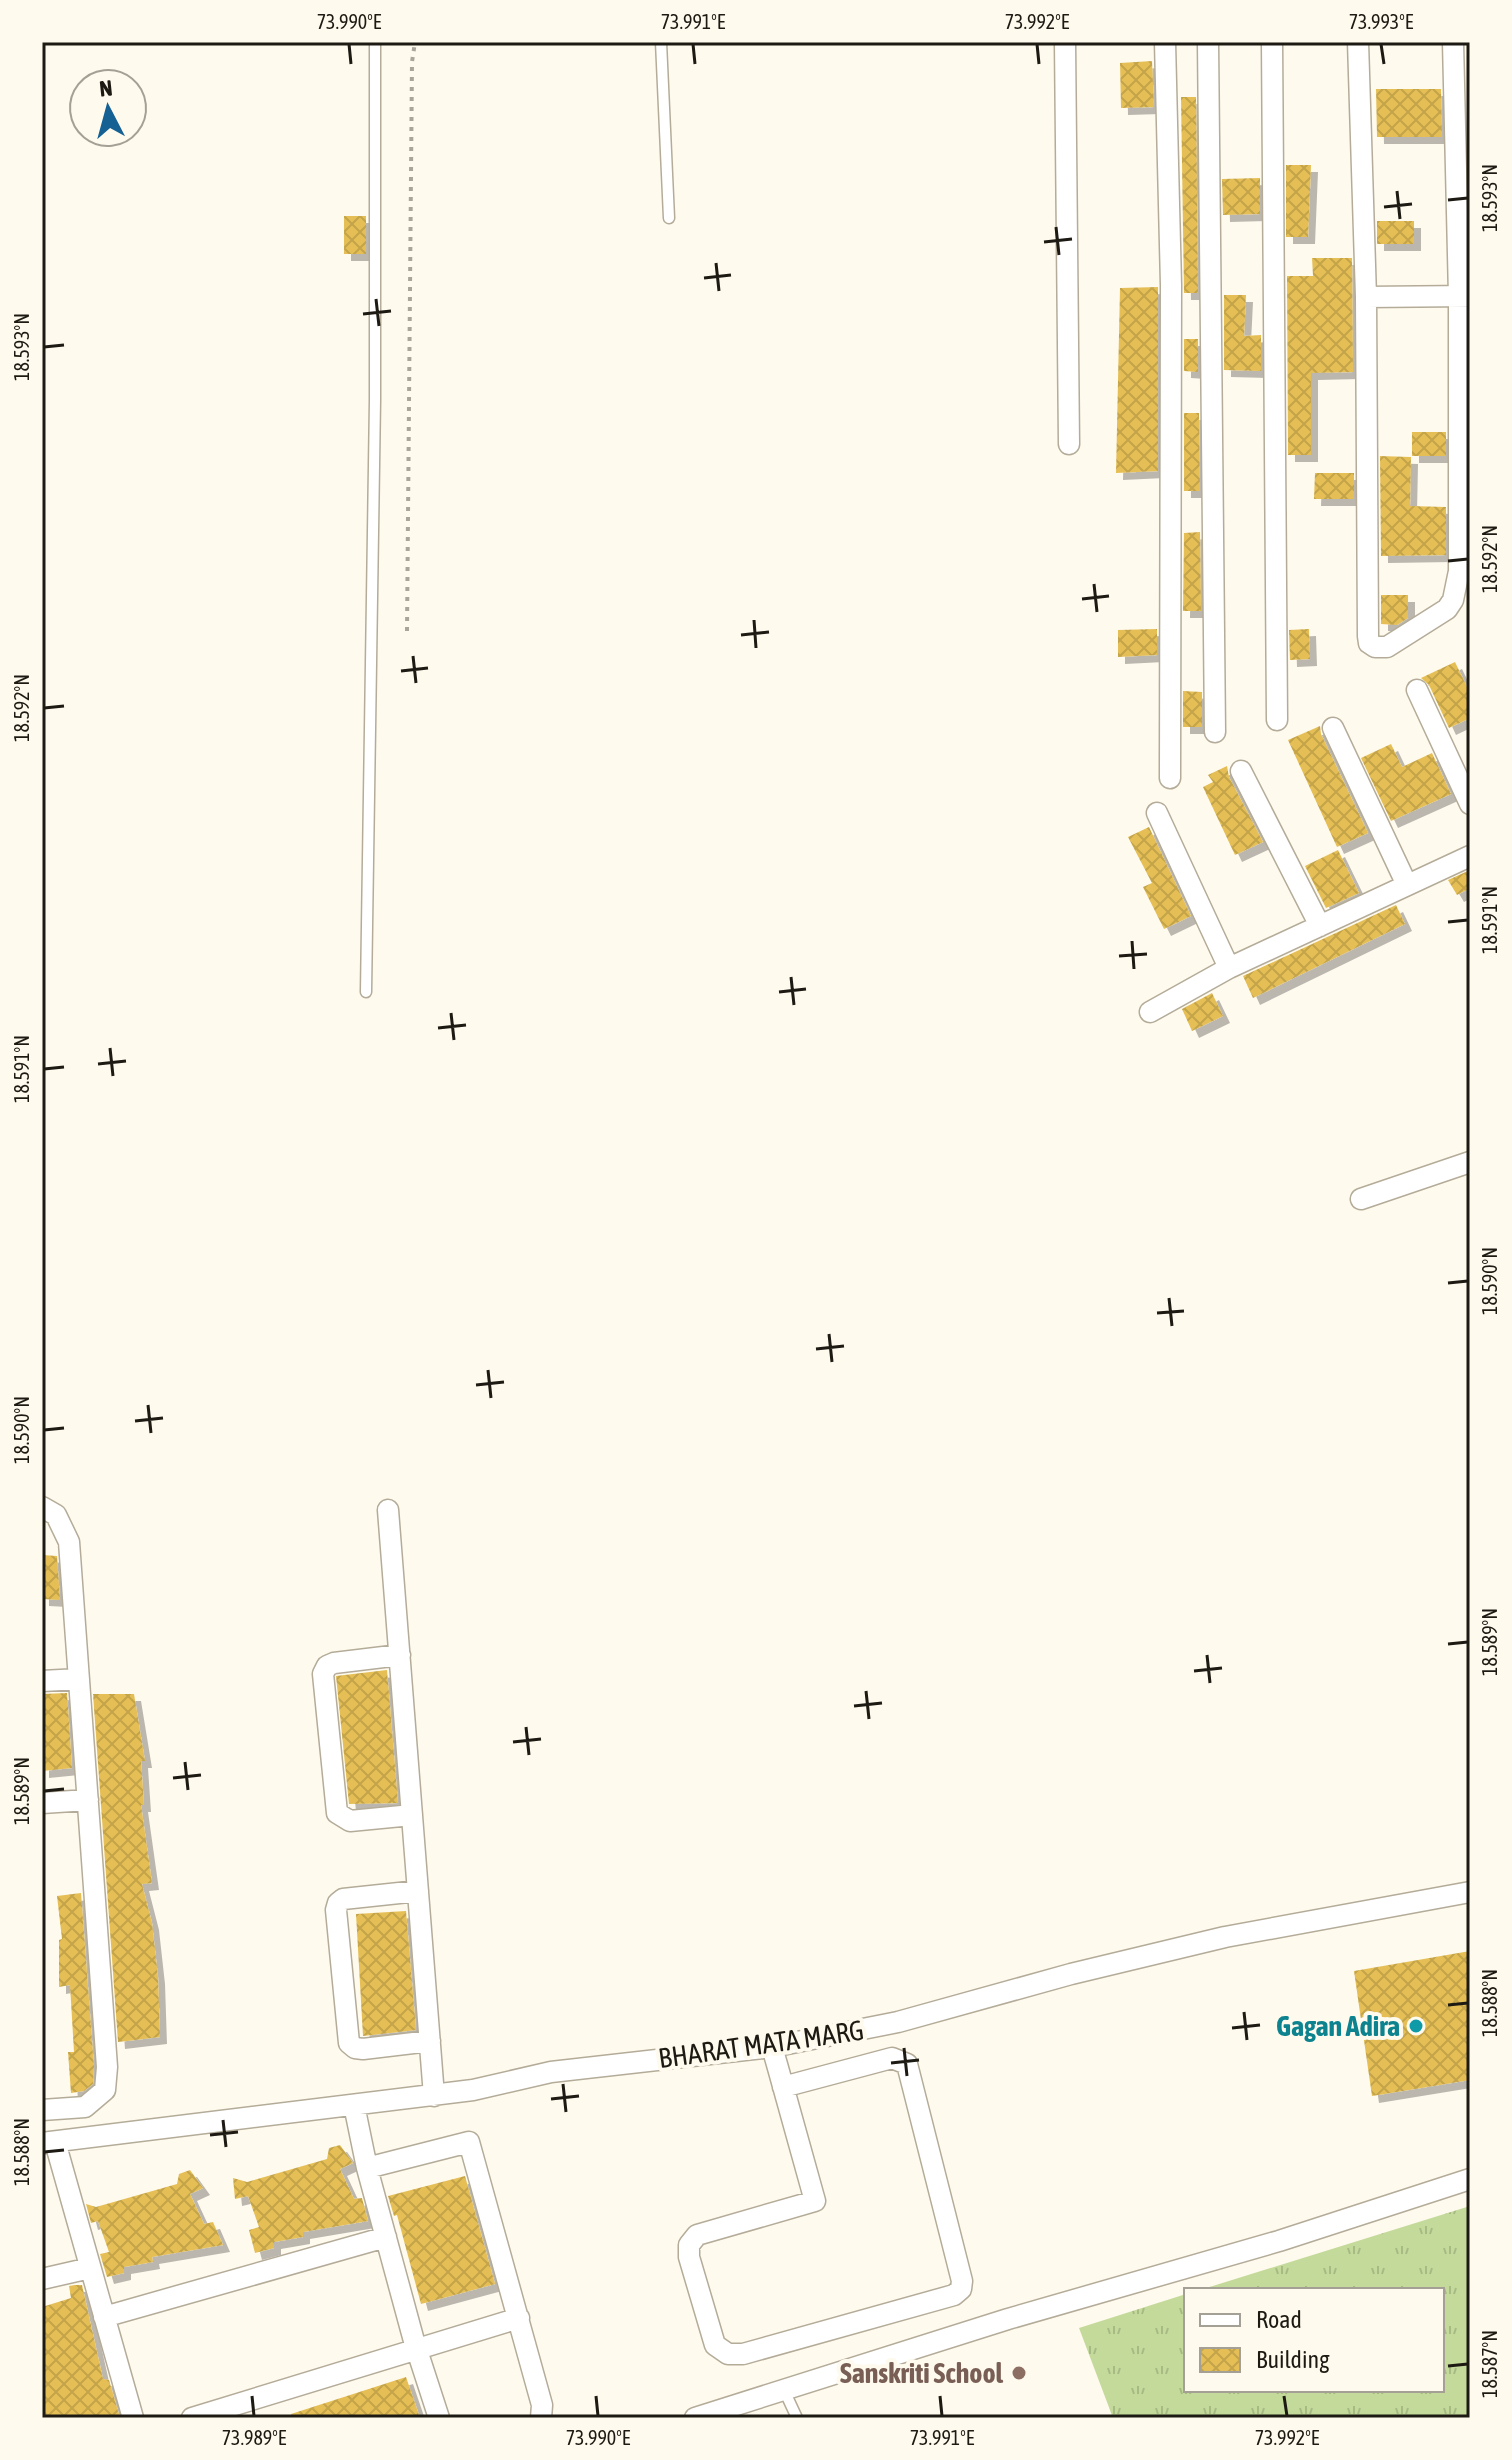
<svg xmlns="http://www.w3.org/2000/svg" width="1512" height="2460" viewBox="0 0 1512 2460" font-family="'Asap Condensed',sans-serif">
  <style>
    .grass { fill: url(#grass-tufts) }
    .building { fill: url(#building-cross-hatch); filter: url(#shadow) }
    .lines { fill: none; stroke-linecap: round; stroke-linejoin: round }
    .lane-casing { stroke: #b4ac99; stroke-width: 13 }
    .street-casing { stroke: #b4ac99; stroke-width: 23 }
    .path { stroke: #a9a59b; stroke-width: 4; stroke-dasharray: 4 6; stroke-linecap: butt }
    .lane { stroke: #fff; stroke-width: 10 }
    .street { stroke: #fff; stroke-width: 20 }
    .ticks { fill: none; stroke: #1d1a13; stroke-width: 3 }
    .culture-dot { fill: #0f9aa8; stroke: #fffaee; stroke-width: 3 }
    .education-dot { fill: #8d6e63; stroke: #fffaee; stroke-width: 3 }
    .labels { text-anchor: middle; stroke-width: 8; stroke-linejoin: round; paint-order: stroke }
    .culture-label { font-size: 28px; font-weight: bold; fill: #0d838f; stroke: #fffaee; text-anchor: end }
    .street-label { font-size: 28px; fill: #1d1a13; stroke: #fffaee }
    .education-label { font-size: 28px; font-weight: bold; fill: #785e54; stroke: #fffaee; text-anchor: end }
    .neatline { fill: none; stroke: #1d1a13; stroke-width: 3 }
    .ticks-label { font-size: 20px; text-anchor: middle; fill: #1d1a13 }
  </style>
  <defs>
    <pattern id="grass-tufts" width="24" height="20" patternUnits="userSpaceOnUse" patternTransform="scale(2)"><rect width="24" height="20" fill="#c4da9a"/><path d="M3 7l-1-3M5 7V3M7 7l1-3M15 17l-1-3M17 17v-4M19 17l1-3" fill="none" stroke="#a8ba84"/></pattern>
    <pattern id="building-cross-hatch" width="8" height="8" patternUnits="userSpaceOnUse" patternTransform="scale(2)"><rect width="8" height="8" fill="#e5bf56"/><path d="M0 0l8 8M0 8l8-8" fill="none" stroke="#c4a44a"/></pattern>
    <filter id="shadow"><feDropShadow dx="7" dy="7" stdDeviation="0" flood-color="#0004"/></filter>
  </defs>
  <rect width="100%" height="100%" fill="#fffaee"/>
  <path class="grass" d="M1470 2206V2418H1113L1079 2328 1186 2294V2390H1442V2290H1200Z"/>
  <path class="building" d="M1152 61 1154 107 1121 108 1120 63Z
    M1376 89H1441L1442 137H1377Z
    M1181 97H1196L1198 293H1184Z
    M1286 165H1311L1308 237H1286Z
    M1260 178V214L1223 215 1222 179Z
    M344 216H366V254H344Z
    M1377 221H1414V244H1377Z
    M1312 258H1352L1353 372 1311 373V455H1288L1287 276H1313Z
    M1158 287V471L1116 473 1120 288Z
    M1224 295H1246L1244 336 1261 335V371L1224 370Z
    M1184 339H1198V372L1184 371Z
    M1184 413H1199L1200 491H1184Z
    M1412 432H1446V456H1412Z
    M1380 456 1411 457 1410 506 1446 507V555L1381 556Z
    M1315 473H1354V499H1314Z
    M1200 532 1201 611H1183L1184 533Z
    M1381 595H1408V618L1397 625 1381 624Z
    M1157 629V655L1118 657V630Z
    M1309 629 1310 659 1290 660 1289 630Z
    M1455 662 1470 693V718L1449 728 1429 685 1421 678Z
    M1183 691 1202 692V727H1183Z
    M1320 726 1321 734 1368 833 1337 847 1288 740Z
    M1391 744 1402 767 1432 753 1451 794 1391 821 1361 758Z
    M1227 766 1229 777 1263 842 1235 855 1203 787 1213 782 1208 775Z
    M1149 827 1191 916 1164 929 1143 887 1152 883 1128 837Z
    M1338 850 1359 893 1326 908 1305 866Z
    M1470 870V888L1457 895 1448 880Z
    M1396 905 1405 924 1253 998 1243 976Z
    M1212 993 1223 1016 1192 1031 1182 1009Z
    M42 1555 57 1556 60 1600 42 1599Z
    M387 1670 398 1803 349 1804 336 1676Z
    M67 1693 72 1768 42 1771V1694Z
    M93 1694H134L145 1761H141L144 1805H141L152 1883 142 1884 152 1923 158 1977 160 2037 118 2042Z
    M81 1893 94 2067 93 2084 84 2091 71 2093 68 2052H74L70 1985 59 1987V1940L62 1939 57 1896Z
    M406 1911 416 2030 363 2036 356 1914Z
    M1470 1951V2080L1372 2096 1354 1971Z
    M340 2145 353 2163 340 2169 354 2199 362 2198 368 2221 303 2232V2237L274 2242V2248L255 2253 249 2230 259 2227 248 2196 235 2199 233 2178 247 2182 327 2159 329 2148Z
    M190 2170 203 2188 190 2194 204 2224 213 2222 223 2245 152 2257 153 2262 124 2267V2273L107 2277 100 2254 109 2252 98 2221 91 2223 86 2204 96 2207 177 2184 179 2174Z
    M465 2176 495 2284 421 2304 397 2215 394 2216 388 2196Z
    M75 2285H82L103 2379 109 2380 120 2418H42V2307L71 2298 69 2286Z
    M406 2377 420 2418H292L291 2414Z"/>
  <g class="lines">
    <g class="lane-casing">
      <path id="lane" d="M661 42 669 218
        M366 992 375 400V42
        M784 2390 797 2418"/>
    </g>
    <g class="street-casing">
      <path id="street" d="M1065 42 1069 444
        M1165 42 1171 285 1170 778
        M1208 42 1215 732
        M1272 42 1277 720
        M1358 42 1366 297 1368 636 1369 643 1375 647H1387L1447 609 1453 600 1459 571V297L1453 42
        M1366 297 1470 296
        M1417 690 1470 804
        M1333 728 1407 885
        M1241 771 1320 926
        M1157 813 1229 968
        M1150 1012 1229 968 1470 856
        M1361 1199 1470 1162
        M42 1507 56 1515 69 1542 107 2067 105 2090 85 2107 42 2110
        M388 1510 434 2096
        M400 1655 334 1663 327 1666 323 1674 337 1813 350 1821 412 1815
        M42 1681 79 1679
        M42 1803 88 1800
        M418 1891 343 1899 338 1903 336 1910 349 2043 355 2048 363 2049 430 2041
        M772 2047 778 2068 815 2201 697 2235 689 2245V2257L715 2345 728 2354H743L954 2295 961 2289 962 2281 907 2064 892 2058 783 2087
        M354 2105 367 2168 469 2142 542 2405 541 2418
        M55 2142 133 2418
        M42 2143 473 2090 551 2072 772 2047 898 2022 1071 1974 1225 1937 1470 1892
        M367 2168 414 2341 439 2418
        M42 2279 90 2268
        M104 2317 386 2237
        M192 2418 519 2318
        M695 2418 1008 2319 1279 2241 1470 2179"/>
    </g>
    <path class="path" d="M407 631 412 62 415 42"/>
    <use href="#lane" class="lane"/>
    <use href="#street" class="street"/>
  </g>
  <path class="ticks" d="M349 44 351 64M693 44 695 64M1037 44 1039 64M1381 44 1384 64M1397 191 1400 219M1448 200 1468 198M1384 207 1412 204M1056 227 1059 255M1044 242 1072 239M716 263 719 291M704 278 731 275M376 299 379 326M363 314 391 311M44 347 64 345M1448 561 1468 559M1094 584 1097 612M1082 599 1109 596M754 620 756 648M741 635 769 632M413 656 416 683M401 671 428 668M44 708 64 706M1448 922 1468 920M1132 941 1134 969M1119 956 1147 954M791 977 794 1005M779 992 806 989M451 1013 454 1040M438 1028 466 1025M110 1048 113 1076M98 1064 126 1061M44 1069 64 1067M1448 1283 1468 1281M1169 1298 1172 1326M1157 1313 1184 1311M829 1334 832 1362M816 1349 844 1346M488 1370 491 1398M476 1385 504 1382M148 1405 151 1433M135 1421 163 1418M44 1430 64 1428M1448 1644 1468 1642M1207 1655 1210 1683M1194 1671 1222 1668M866 1691 869 1719M854 1706 882 1703M526 1727 529 1755M513 1742 541 1739M185 1762 188 1790M173 1778 201 1775M44 1791 64 1789M1448 2005 1468 2003M1244 2012 1247 2040M1232 2028 1260 2025M904 2048 907 2076M891 2063 919 2060M563 2084 566 2112M551 2099 579 2096M223 2120 226 2147M210 2135 238 2132M44 2152 64 2150M1448 2366 1468 2364M252 2396 254 2416M596 2396 598 2416M940 2396 942 2416M1284 2396 1287 2416"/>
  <circle class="culture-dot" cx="1416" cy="2026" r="8"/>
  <circle class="education-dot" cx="1019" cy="2373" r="8"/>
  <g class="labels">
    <g class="culture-label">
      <text x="1400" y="2036">Gagan Adira</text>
    </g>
    <g class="street-label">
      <text transform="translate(761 2044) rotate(-8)" y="10">BHARAT MATA MARG</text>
    </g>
    <g class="education-label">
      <text x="1003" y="2383">Sanskriti School</text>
    </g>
  </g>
  <rect width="1512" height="2460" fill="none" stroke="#fffaee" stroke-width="88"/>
  <rect x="1184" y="2288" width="260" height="104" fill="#fffaee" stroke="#a5a096" stroke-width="2"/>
  <rect x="1200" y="2314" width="40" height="12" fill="#ffffff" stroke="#a5a096" stroke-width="2"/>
  <text x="1256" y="2328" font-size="24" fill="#1d1a13">Road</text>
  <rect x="1200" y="2348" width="40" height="24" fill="url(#building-cross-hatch)" stroke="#a5a096" stroke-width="2"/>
  <text x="1256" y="2368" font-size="24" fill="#1d1a13">Building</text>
  <g transform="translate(108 108) rotate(354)"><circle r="38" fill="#fffaee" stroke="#a5a096" stroke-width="2"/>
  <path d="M0-6L14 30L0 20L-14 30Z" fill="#156194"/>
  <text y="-12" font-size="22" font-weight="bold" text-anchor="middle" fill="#1d1a13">N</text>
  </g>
  <rect x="44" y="44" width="1424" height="2372" class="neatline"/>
  <g class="ticks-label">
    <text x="349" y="29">73.990°E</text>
    <text x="693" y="29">73.991°E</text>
    <text x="1037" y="29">73.992°E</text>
    <text x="1381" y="29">73.993°E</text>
    <text transform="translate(1490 198) rotate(-90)" y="7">18.593°N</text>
    <text transform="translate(22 347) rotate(-90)" y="7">18.593°N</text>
    <text transform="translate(1490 559) rotate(-90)" y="7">18.592°N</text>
    <text transform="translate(22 708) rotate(-90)" y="7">18.592°N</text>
    <text transform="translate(1490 920) rotate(-90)" y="7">18.591°N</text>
    <text transform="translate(22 1069) rotate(-90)" y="7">18.591°N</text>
    <text transform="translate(1490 1281) rotate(-90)" y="7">18.590°N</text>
    <text transform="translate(22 1430) rotate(-90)" y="7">18.590°N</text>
    <text transform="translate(1490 1642) rotate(-90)" y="7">18.589°N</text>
    <text transform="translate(22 1791) rotate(-90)" y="7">18.589°N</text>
    <text transform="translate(1490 2003) rotate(-90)" y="7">18.588°N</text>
    <text transform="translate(22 2152) rotate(-90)" y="7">18.588°N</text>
    <text transform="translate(1490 2364) rotate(-90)" y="7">18.587°N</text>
    <text x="254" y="2445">73.989°E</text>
    <text x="598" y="2445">73.990°E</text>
    <text x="942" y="2445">73.991°E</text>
    <text x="1287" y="2445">73.992°E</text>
  </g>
</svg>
